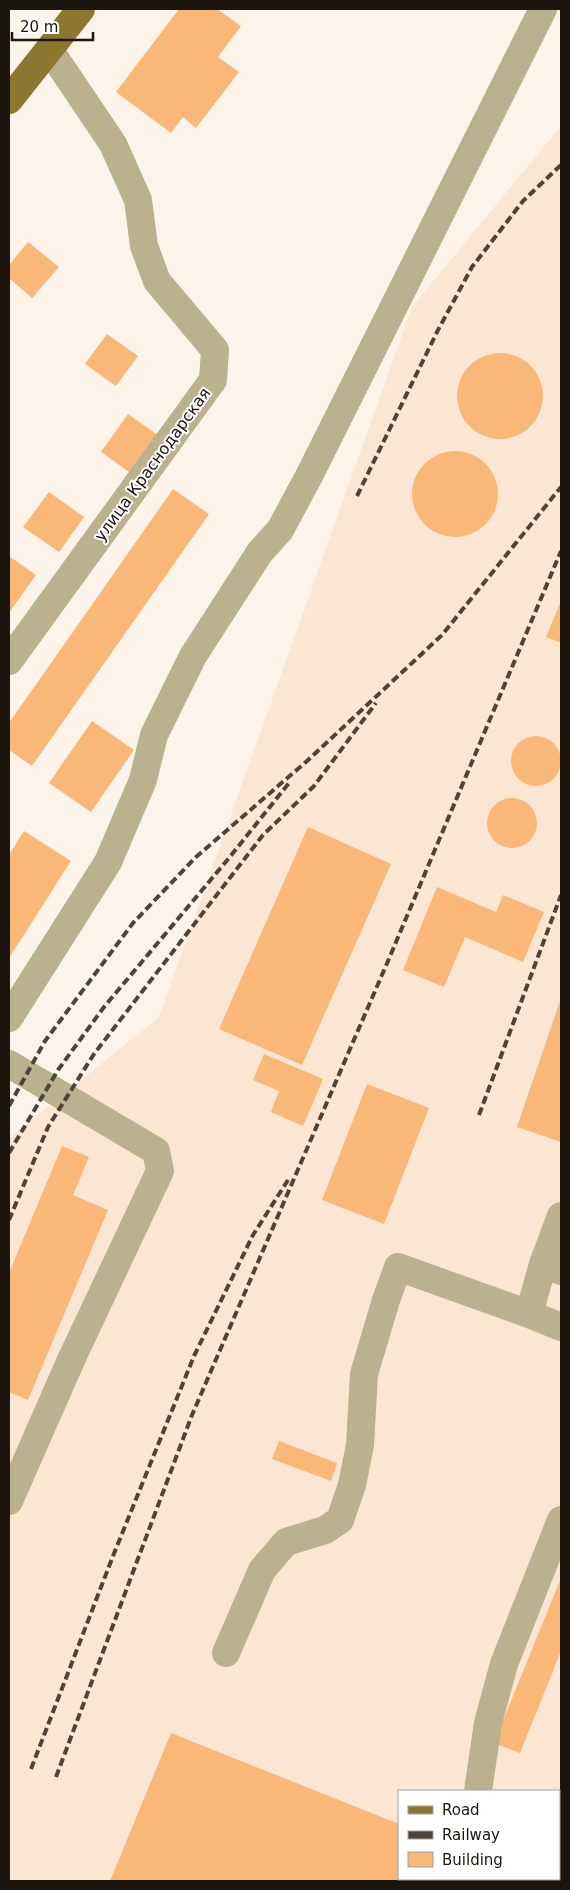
<svg xmlns="http://www.w3.org/2000/svg" width="570" height="1890" viewBox="0 0 570 1890" font-family="'DejaVu Sans',sans-serif">
  <style>
    .built { fill: #fbe6d4; fill-rule: evenodd }
    .building { fill: #f9b778 }
    .lines { fill: none; stroke-linecap: round; stroke-linejoin: round }
    .minor { stroke: #bbb18e; stroke-width: 28 }
    .major { stroke: #8b772f; stroke-width: 28 }
    .rail { stroke: #4d433a; stroke-width: 4; stroke-dasharray: 8 4; stroke-linecap: butt }
    .labels { text-anchor: middle; stroke-width: 4; stroke-linejoin: round; paint-order: stroke }
    .street-label { font-size: 16px; fill: #1d140b; stroke: #fff }
  </style>
  <rect width="100%" height="100%" fill="#fef3e9"/>
  <path class="built" d="M561 126V1881H9V1138L159 1017 412 307ZM399 1791H559V1879H399Z"/>
  <path class="building" d="M179 9H217L241 26 218 57 239 72 196 128 183 117 171 133 116 92Z
    M28 242 59 267 32 298 9 278V265Z
    M107 334 138 356 116 386 85 364Z
    M457 396a43 43 0 1 1 86 0a43 43 0 1 1-86 0Z
    M128 414 166 441 139 479 101 452Z
    M412 494a43 43 0 1 1 86 0a43 43 0 1 1-86 0Z
    M173 489 209 514 32 766 9 750V723Z
    M49 492 84 517 59 552 23 527Z
    M9 556 36 575 9 613Z
    M561 601V643L546 637Z
    M92 721 134 750 91 812 49 783Z
    M511 761a25 25 0 1 1 50 0a25 25 0 1 1-50 0Z
    M487 823a25 25 0 1 1 50 0a25 25 0 1 1-50 0Z
    M308 827 391 864 302 1065 219 1029Z
    M24 831 71 861 9 958V855Z
    M437 887 496 912 503 895 544 912 523 962 465 937 444 987 403 970Z
    M561 998V1142L517 1127Z
    M264 1054 323 1079 303 1126 271 1112 279 1091 253 1080Z
    M367 1084 429 1108 384 1224 322 1200Z
    M62 1146 89 1157 73 1195 108 1210 28 1400 9 1392V1273Z
    M279 1441 337 1463 331 1481 272 1459Z
    M561 1578V1651L520 1753 494 1743Z
    M171 1733 399 1824V1881H110Z"/>
  <g class="lines">
    <path class="minor" d="M9 661 213 380 215 350 157 281 144 246 138 200 113 144 49 49
      M9 1018 108 862 143 780 154 735 193 656 260 552 280 530 309 476 543 9
      M9 1064 156 1151 160 1171 71 1360 9 1501
      M543 1264 561 1216
      M529 1314 543 1264 561 1271
      M226 1653 262 1570 286 1542 325 1530 340 1520 352 1485 360 1445 364 1374 386 1300 398 1267 529 1314 561 1327
      M478 1791 488 1723 504 1664 561 1520
      M458 1881 459 1879"/>
    <path class="major" d="M9 100 81 9"/>
    <path class="rail" d="M357 496 437 332 472 267 523 201 561 165
      M9 1106 45 1041 133 923 196 857 307 761 442 635 561 487
      M479 1115 561 895
      M9 1153 58 1070 104 1007 229 858 289 783
      M9 1220 48 1127 94 1054 263 835 314 786 376 703
      M31 1769 113 1556 194 1356 253 1235 288 1180
      M56 1777 192 1415 388 961 561 551"/>
  </g>
  <g class="labels">
    <g class="street-label">
      <text transform="translate(152 464) rotate(-54)" y="6">улица Краснодарская</text>
    </g>
  </g>
  <rect width="570" height="1890" fill="none" stroke="#1d140b" stroke-width="20"/>
  <rect x="398" y="1790" width="162" height="90" fill="#ffffff" stroke="#a5a19d"/>
  <rect x="408" y="1806" width="25" height="8" fill="#8b772f" stroke="#a5a19d"/>
  <text x="442" y="1815" font-size="15" fill="#1d140b">Road</text>
  <rect x="408" y="1831" width="25" height="8" fill="#4d433a" stroke="#a5a19d"/>
  <text x="442" y="1840" font-size="15" fill="#1d140b">Railway</text>
  <rect x="408" y="1852" width="25" height="15" fill="#f9b778" stroke="#a5a19d"/>
  <text x="442" y="1865" font-size="15" fill="#1d140b">Building</text>
  <path d="M12 32v8h81v-8" fill="none" stroke="#1d140b" stroke-width="2.5"/>
  <text x="20" y="32" font-size="15" fill="#1d140b" stroke="#ffffff" stroke-width="4" paint-order="stroke">20 m</text>
</svg>
